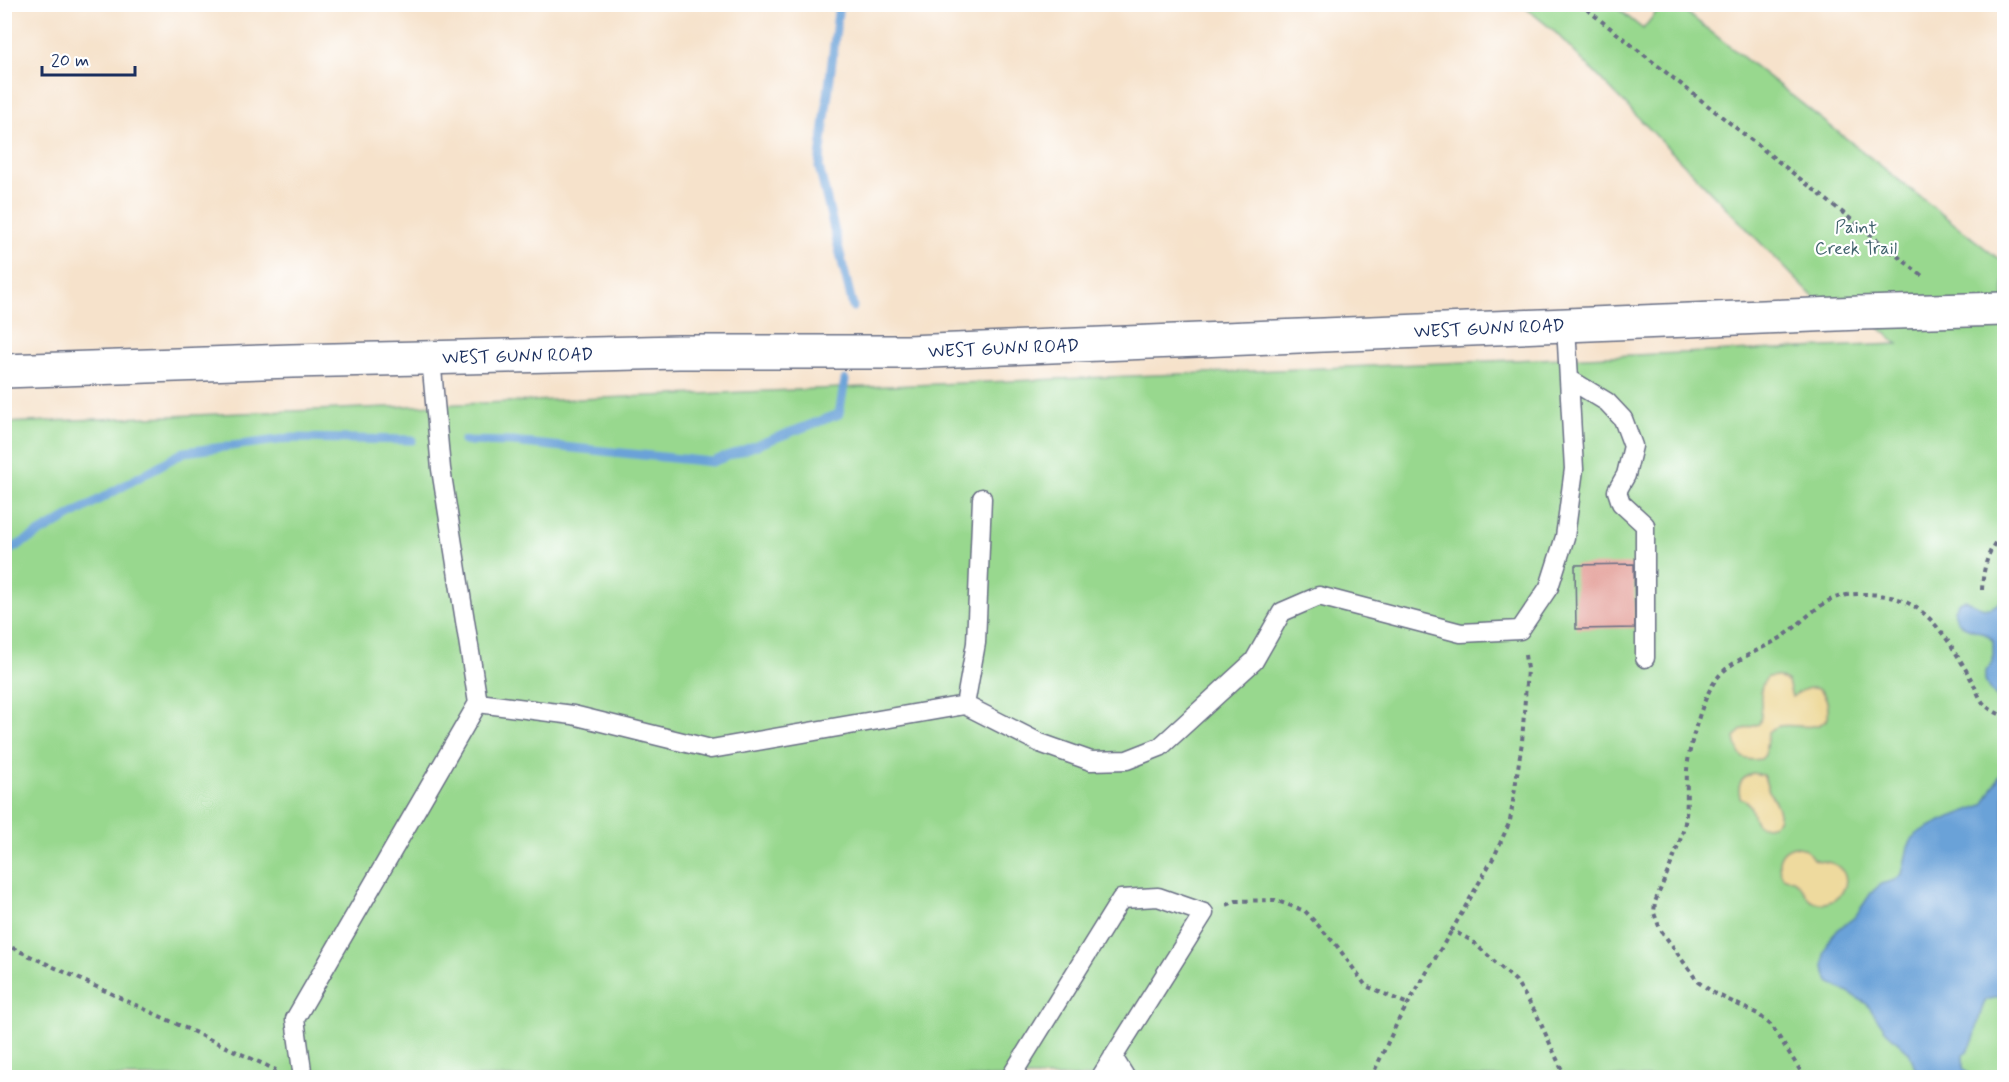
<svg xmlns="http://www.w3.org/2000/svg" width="2009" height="1082" viewBox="0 0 2009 1082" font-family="Mynerve,sans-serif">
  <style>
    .green { fill: #98d88e; stroke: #5a8476; stroke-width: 1.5 }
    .sand { fill: #eeda9e; stroke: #84847e; stroke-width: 1.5 }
    .water { fill: #6aa2d8; stroke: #42689b; stroke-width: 1.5 }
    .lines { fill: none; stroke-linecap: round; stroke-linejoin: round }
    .stream { stroke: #6aa2d8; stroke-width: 9 }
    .building { fill: #e39e97 }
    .lane-casing { stroke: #686e84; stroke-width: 21 }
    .street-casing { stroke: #686e84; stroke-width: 36 }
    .path { stroke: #686e84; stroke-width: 4; stroke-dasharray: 4.5 4.5; stroke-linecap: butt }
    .lane { stroke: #fff; stroke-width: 18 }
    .street { stroke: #fff; stroke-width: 33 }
    .street-bridge-casing { stroke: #686e84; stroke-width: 36; stroke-linecap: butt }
    .street-bridge { stroke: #fff; stroke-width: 33 }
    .labels { text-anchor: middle; stroke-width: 4.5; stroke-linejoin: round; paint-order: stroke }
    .park-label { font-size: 18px; fill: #40626c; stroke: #fff }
    .street-label { font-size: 18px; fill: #1b2f5e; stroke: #fff }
  </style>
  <rect width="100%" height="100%" fill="#fff"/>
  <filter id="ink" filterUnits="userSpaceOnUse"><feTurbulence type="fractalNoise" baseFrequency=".0167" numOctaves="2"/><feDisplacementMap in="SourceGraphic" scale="12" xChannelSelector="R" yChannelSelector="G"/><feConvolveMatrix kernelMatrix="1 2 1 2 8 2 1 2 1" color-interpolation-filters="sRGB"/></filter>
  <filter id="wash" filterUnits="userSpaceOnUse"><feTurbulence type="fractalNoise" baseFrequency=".008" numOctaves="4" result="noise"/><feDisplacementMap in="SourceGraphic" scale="24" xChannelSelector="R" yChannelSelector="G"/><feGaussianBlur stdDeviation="1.35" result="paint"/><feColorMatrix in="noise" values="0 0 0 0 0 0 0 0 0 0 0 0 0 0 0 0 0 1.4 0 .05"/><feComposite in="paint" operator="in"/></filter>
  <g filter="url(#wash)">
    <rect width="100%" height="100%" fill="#f6e2cb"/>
    <path class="green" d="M1522 5H1613L1643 29 1662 5H1677L2004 263V1077H5L4 423 1898 344 1858 310 1828 312 1553 30Z"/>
    <path class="sand" d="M1777 676 1788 682 1792 697C1816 679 1830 690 1828 718 1813 737 1785 716 1768 732L1765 755 1761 759C1742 762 1738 757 1735 738L1741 730 1759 724C1766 709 1754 689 1768 677Z
      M1752 773 1763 775C1766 780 1766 784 1768 789 1772 797 1789 820 1771 825 1767 826 1761 827 1757 824 1753 820 1753 811 1750 806 1748 801 1743 800 1740 797 1737 784 1741 779 1752 773Z
      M1794 846 1806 849 1813 859C1821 862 1832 861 1839 867 1856 882 1838 906 1818 903 1806 902 1804 887 1795 881 1792 879 1787 879 1783 877 1775 863 1779 850 1794 846Z"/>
    <path class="water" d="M2004 597V705L1989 689 1985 681V672L1993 662V641C1981 624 1957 636 1954 609L1959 602 1965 600C1983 607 1988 616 2004 597Z
      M2004 768V995L1986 1000C1975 1018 1980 1041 1963 1055V1068L1973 1077H1918L1909 1052 1886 1031 1866 1003 1829 982 1824 968V954L1830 938 1837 930 1855 917 1871 893 1881 884 1895 880 1902 874 1908 847 1913 838 1919 832 1943 820 1983 805Z"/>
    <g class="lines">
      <path class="stream" d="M839 4 819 167 853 307
        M464 441 513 442 712 462 839 414 845 380
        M4 553 184 452 294 438 412 440"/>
    </g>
    <g id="blocks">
      <path class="building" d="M1634 564 1635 628 1576 629 1575 565Z"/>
    </g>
  </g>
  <g filter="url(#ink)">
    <use href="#blocks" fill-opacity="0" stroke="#686e84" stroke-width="1.5"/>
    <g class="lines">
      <g class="lane-casing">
        <path id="lane" d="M1569 379 1607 402 1623 419 1633 446 1626 475 1617 491 1621 503 1645 525V658
          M478 703 573 715 711 749 965 705 1040 743 1091 761 1127 760 1160 747 1254 661 1282 612 1319 596 1461 633 1520 630 1549 587 1565 537 1574 469 1566 326
          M965 705 976 643 982 498
          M1113 1057 1126 1078
          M303 1078 295 1019 478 703 441 469 431 358
          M1010 1078 1121 899 1158 897 1204 913 1100 1078"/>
      </g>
      <g class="street-casing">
        <g id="street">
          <path id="s1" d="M4 371 292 361 679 352H907L1860 313"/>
        </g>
      </g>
      <path class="path" d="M1580 4 1925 278
        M1982 590C1983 568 1988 548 2004 532
        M1525 655 1527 669 1522 742 1510 821 1495 855 1452 930 1472 941 1516 981 1537 1015 1561 1068 1569 1078
        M1227 905 1236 901 1275 900 1305 911 1337 946 1366 986 1408 1004
        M4 944 276 1070
        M1371 1078 1399 1019 1452 930
        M1805 1078 1772 1026 1758 1014 1714 993 1698 982 1660 929 1654 913 1655 902C1664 880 1675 857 1682 834 1689 814 1686 792 1687 771 1688 749 1703 694 1718 677 1735 656 1773 647 1794 628 1805 618 1817 607 1830 600 1850 590 1890 593 1910 604 1937 618 1958 655 1972 681 1976 688 1979 699 1985 705 1989 709 1998 714 2004 716"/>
      <use href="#lane" class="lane"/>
      <use href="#street" class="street"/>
      <g class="street-bridge-casing">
        <path id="street-bridge" d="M1860 313 2004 309"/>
      </g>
      <use href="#street-bridge" class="street-bridge"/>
    </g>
  </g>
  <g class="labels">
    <g class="park-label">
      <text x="1856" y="233">Paint<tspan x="1856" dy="21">Creek Trail</tspan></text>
    </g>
    <g class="street-label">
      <text dy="6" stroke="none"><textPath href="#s1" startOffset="1486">WEST GUNN ROAD</textPath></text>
      <text dy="6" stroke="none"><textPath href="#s1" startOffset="1000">WEST GUNN ROAD</textPath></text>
      <text dy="6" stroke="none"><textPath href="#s1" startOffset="514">WEST GUNN ROAD</textPath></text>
    </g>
  </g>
  <rect width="2009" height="1082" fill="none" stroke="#fff" stroke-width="24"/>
  <path d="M42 66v9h93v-9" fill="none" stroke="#1b2f5e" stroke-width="3"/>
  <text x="51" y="66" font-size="18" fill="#1b2f5e" stroke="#ffffff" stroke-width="4.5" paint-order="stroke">20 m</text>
</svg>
